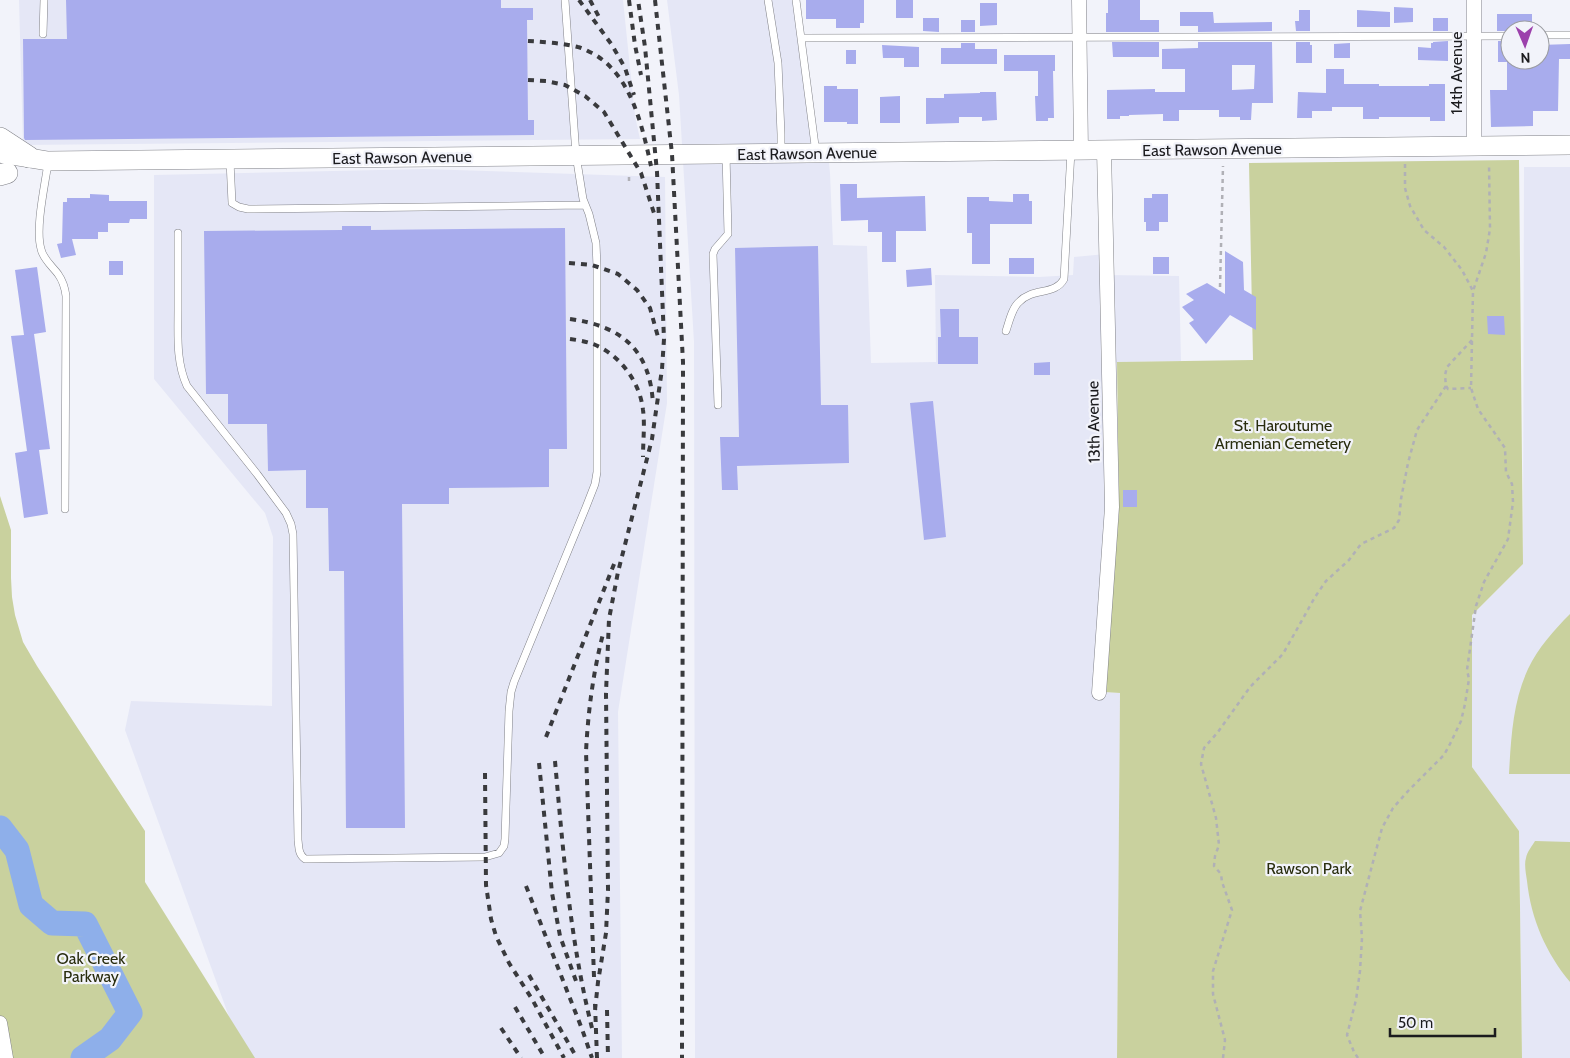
<svg xmlns="http://www.w3.org/2000/svg" width="1570" height="1058" viewBox="0 0 1570 1058" font-family="Cabin,sans-serif">
  <style>
    .built { fill: #e5e7f6 }
    .green { fill: #c9d19e }
    .lines { fill: none; stroke-linecap: round; stroke-linejoin: round }
    .river { stroke: #8eafea; stroke-width: 25 }
    .building { fill: #a8aced; fill-rule: evenodd }
    .lane-casing { stroke: #818288; stroke-width: 8 }
    .street-casing { stroke: #818288; stroke-width: 15 }
    .secondary-casing { stroke: #818288; stroke-width: 20 }
    .primary-casing { stroke: #818288; stroke-width: 22 }
    .path { stroke: #b0b0b6; stroke-width: 2.5; stroke-dasharray: 4 4; stroke-linecap: butt }
    .lane { stroke: #fff; stroke-width: 7 }
    .street { stroke: #fff; stroke-width: 14 }
    .secondary { stroke: #fff; stroke-width: 19 }
    .primary { stroke: #fff; stroke-width: 21 }
    .rail { stroke: #393a3d; stroke-width: 4; stroke-dasharray: 6 6; stroke-linecap: butt }
    .labels { text-anchor: middle; stroke-width: 4.5; stroke-linejoin: round; paint-order: stroke }
    .street-label { font-size: 16px; fill: #1b1b1e; stroke: #f2f3fa }
    .park-label { font-size: 16px; fill: #292d0e; stroke: #f2f3fa }
  </style>
  <rect width="100%" height="100%" fill="#f2f3fa"/>
  <path class="built" d="M19 0H623L635 116 640 139 23 145Z
    M667 0H796L816 153H828L830 173 833 245 867 246 871 363 936 362 935 275 1039 277 1073 275 1074 257 1106 254 1107 275 1179 276 1181 361 1118 362 1109 366 1104 692 1120 693 1117 1058H695L694 342 679 95Z
    M1524 167H1570V1058H1522L1519 831 1472 767V615L1523 564Z
    M424 169 665 177 667 403 618 712 622 1058H244L125 730 131 701 272 706 273 537 265 513 154 379V175Z"/>
  <path class="green" d="M1519 160 1523 564 1472 615V767L1519 831 1522 1058H1117L1120 693 1104 692 1119 511 1117 362 1253 360 1249 163Z
    M0 496 11 530V578L12 597 15 615 23 642 37 666 145 831V882L255 1058H0Z
    M1570 614V774H1509C1511 738 1513 701 1528 669 1538 648 1554 630 1570 614Z
    M1535 841 1570 842V982C1546 953 1531 919 1527 881 1526 874 1524 864 1526 858 1527 852 1532 846 1535 841Z"/>
  <g class="lines">
    <path class="river" d="M0 828 17 850 31 905 52 923 85 924 130 1013 110 1039 83 1058"/>
  </g>
  <path class="building" d="M66 0H501V8H533V20H527L528 120H534V135L25 140 24 138 23 39H67Z
    M806 0H864V23H860V28H836V19H806Z
    M896 0H913V18H896Z
    M1108 0H1140V20H1159V32H1106V13H1108Z
    M980 3H997V25L980 26Z
    M1394 7 1413 8V22L1394 23Z
    M1299 10H1310V31H1296L1295 21H1299Z
    M1357 10 1390 12V27H1357Z
    M1180 12H1213L1214 23 1272 22V31L1198 32V26H1180Z
    M1497 14H1532V27H1512V30L1510 31H1497Z
    M923 18H939V32L923 31Z
    M1433 18H1448V31H1433Z
    M961 20H975V32H961Z
    M1448 41V61L1418 60V47L1431 48V43H1433V42Z
    M1498 41H1510V60H1540V45L1570 44V59H1559L1558 111H1533V126L1491 127 1490 90H1507V62H1498Z
    M1112 42H1159V57H1113Z
    M1198 42H1272L1273 103H1252L1251 120H1240V117H1219V110H1179V121H1163V114L1129 115V116H1120V119H1107V90L1155 89V92H1185V69H1162V49L1198 48ZM1232 65H1255L1254 89 1232 90Z
    M1296 42H1310V45H1312V63H1296Z
    M961 43H975V49H997V64H941V48H961Z
    M1350 43V58H1334V44Z
    M882 45 919 47V67H904V58H883Z
    M846 50H856V64H846Z
    M1004 55H1055V71H1053L1054 118H1048V121H1036L1035 96H1038V71H1004Z
    M1326 69H1344V84H1379V86H1429V84H1445V121H1430V117H1379V119H1363V107H1332V111H1312V118H1297L1298 92 1326 93Z
    M824 86H837V89H858V124H847V122H824Z
    M980 92H996L997 120 982 121V117H959V123L926 124V98H944V94L980 93Z
    M900 96V123H880V97Z
    M840 184H857V198L925 196 926 231H896V262H882V232H868V220L841 221Z
    M90 194 109 195V201H147V219H130L129 223H108V232H98V239H72L76 255 61 258 57 244 62 243 63 202H67V198H90Z
    M1013 194H1029V201H1032V224H990V264H972V233H967V197H989V201L1013 202Z
    M1152 194H1168V222H1159V231H1146V222H1144V198H1152Z
    M342 226H371V230L565 228 567 449H549V487L449 488V504H402L405 828H346L344 571H329L328 508H306V470L268 471 267 424H228V394H206L204 231 342 230Z
    M818 246 821 405H848L849 463 737 466 738 490H722L720 437H739L735 248Z
    M1225 251 1243 262 1244 290 1256 297V330L1230 315 1206 344 1189 323 1194 320 1182 307 1194 300 1186 294 1207 283 1225 294Z
    M1153 257H1169V274H1153Z
    M1009 258H1034V274H1009Z
    M109 261H123V275H109Z
    M37 267 46 332 34 334 50 449 39 450 48 514 24 518 15 453 27 451 11 336 24 335 15 270Z
    M931 268 932 285 907 287 906 270Z
    M940 309H959V337H978V364H938V337H941Z
    M1487 316H1504L1505 335 1488 334Z
    M1050 362V375H1034V363Z
    M933 401 946 537 924 540 910 403Z
    M1123 490H1137V507H1123Z"/>
  <g class="lines">
    <g class="lane-casing">
      <path id="lane" d="M768 0 778 63 781 134V153
        M796 0 816 153
        M43 34 44 0
        M1540 35H1570
        M801 38 1510 36
        M230 161 232 203 239 207 248 209 585 205
        M48 163C45 185 35 228 41 249 43 259 52 266 58 274 63 281 65 288 66 296L65 509
        M178 233C178 258 178 284 178 310 178 336 176 362 187 386L257 474 286 513 291 524 293 534 298 840C299 847 298 854 305 859L485 857 499 853 504 846 505 839 509 711 511 692 514 682 586 507 595 484 597 472V267L596 243 589 214 583 199 576 155 565 0
        M1006 331C1009 322 1012 308 1019 302 1033 287 1055 296 1064 279L1071 151
        M718 405 713 254 715 249 728 234 726 154"/>
    </g>
    <g class="street-casing">
      <path id="street" d="M1079 0 1081 150
        M1474 146V0
        M1099 693 1112 507 1104 150
        M0 1023 6 1058"/>
    </g>
    <g class="secondary-casing">
      <path id="secondary" d="M0 153 48 161 1570 145"/>
    </g>
    <g class="primary-casing">
      <path id="primary" d="M0 138 29 157
        M0 175 7 173"/>
    </g>
    <path class="path" d="M1405 164V188L1410 206 1424 230 1444 247 1462 270 1473 291
      M629 181V173
      M1220 287 1223 166
      M1446 386 1448 389 1471 388
      M1223 1058 1225 1040 1213 994V971L1232 910 1222 882 1221 874 1214 866 1215 856 1219 845 1216 818 1201 764 1204 748 1218 732 1250 687 1283 654 1315 597 1326 581 1349 560 1361 544 1394 528 1399 520 1401 499 1408 463 1417 430 1446 386 1445 375 1447 367 1472 340
      M1358 1058 1354 1052 1347 1035 1356 1000 1360 971 1362 938 1360 911 1382 828 1393 808 1409 790 1444 755 1450 744 1461 721 1465 704 1469 679 1467 670 1476 606 1484 582 1508 539 1513 502 1512 484 1506 472 1505 448 1478 409 1471 388 1473 291 1486 253 1490 229 1489 164"/>
    <use href="#lane" class="lane"/>
    <use href="#street" class="street"/>
    <use href="#secondary" class="secondary"/>
    <use href="#primary" class="primary"/>
    <path class="rail" d="M579 0 612 45 625 68 634 95
      M590 0 600 19
      M629 0 635 45 641 75
      M655 0 672 154 683 362 682 1058
      M528 41C544 42 561 43 578 47 583 48 587 51 592 53 631 74 642 125 651 166
      M528 80 546 81 565 85 585 96 604 112 641 173 654 213
      M569 263 592 265 618 274 637 290 650 308 658 337
      M570 319C621 326 650 349 653 404
      M570 339C577 340 584 341 590 343 618 352 640 381 643 410 645 425 643 441 643 457
      M546 737 616 559
      M555 761C563 850 570 941 592 1028
      M539 763 552 893 560 936 576 981
      M485 773 486 885 491 919 496 936 509 963 532 999 564 1058
      M526 886 582 1029 592 1058
      M529 975 577 1058
      M594 977 586 752C588 712 593 673 603 634
      M595 1004 597 1058
      M515 1007 545 1058
      M595 1010 598 982 606 933 608 890 606 693 609 619 618 572 652 439 662 369 664 339 657 172 645 47 638 0
      M607 1010 608 1058
      M501 1028 521 1058"/>
  </g>
  <g class="labels">
    <g class="street-label">
      <text transform="translate(1456 73) rotate(-90)" y="6">14th Avenue</text>
      <text transform="translate(1212 149) rotate(-1)" y="6">East Rawson Avenue</text>
      <text transform="translate(807 153) rotate(-1)" y="6">East Rawson Avenue</text>
      <text transform="translate(402 157) rotate(-1)" y="6">East Rawson Avenue</text>
      <text transform="translate(1093 422) rotate(-91)" y="6">13th Avenue</text>
    </g>
    <g class="park-label">
      <text x="1283" y="431">St. Haroutume<tspan x="1283" dy="18">Armenian Cemetery</tspan></text>
      <text x="1309" y="874">Rawson Park</text>
      <text x="91" y="964">Oak Creek<tspan x="91" dy="18">Parkway</tspan></text>
    </g>
  </g>
  <g transform="translate(1525 45) rotate(178)"><circle r="24" fill="#f2f3fa" stroke="#9c9da2"/>
  <path d="M0-4L9 19L0 12L-9 19Z" fill="#9c41ac"/>
  <text y="-8" font-size="14" font-weight="bold" text-anchor="middle" fill="#1b1b1e">N</text>
  </g>
  <path d="M1390 1028v8h105v-8" fill="none" stroke="#1b1b1e" stroke-width="2.5"/>
  <text x="1398" y="1028" font-size="15" fill="#1b1b1e" stroke="#f2f3fa" stroke-width="4" paint-order="stroke">50 m</text>
</svg>
